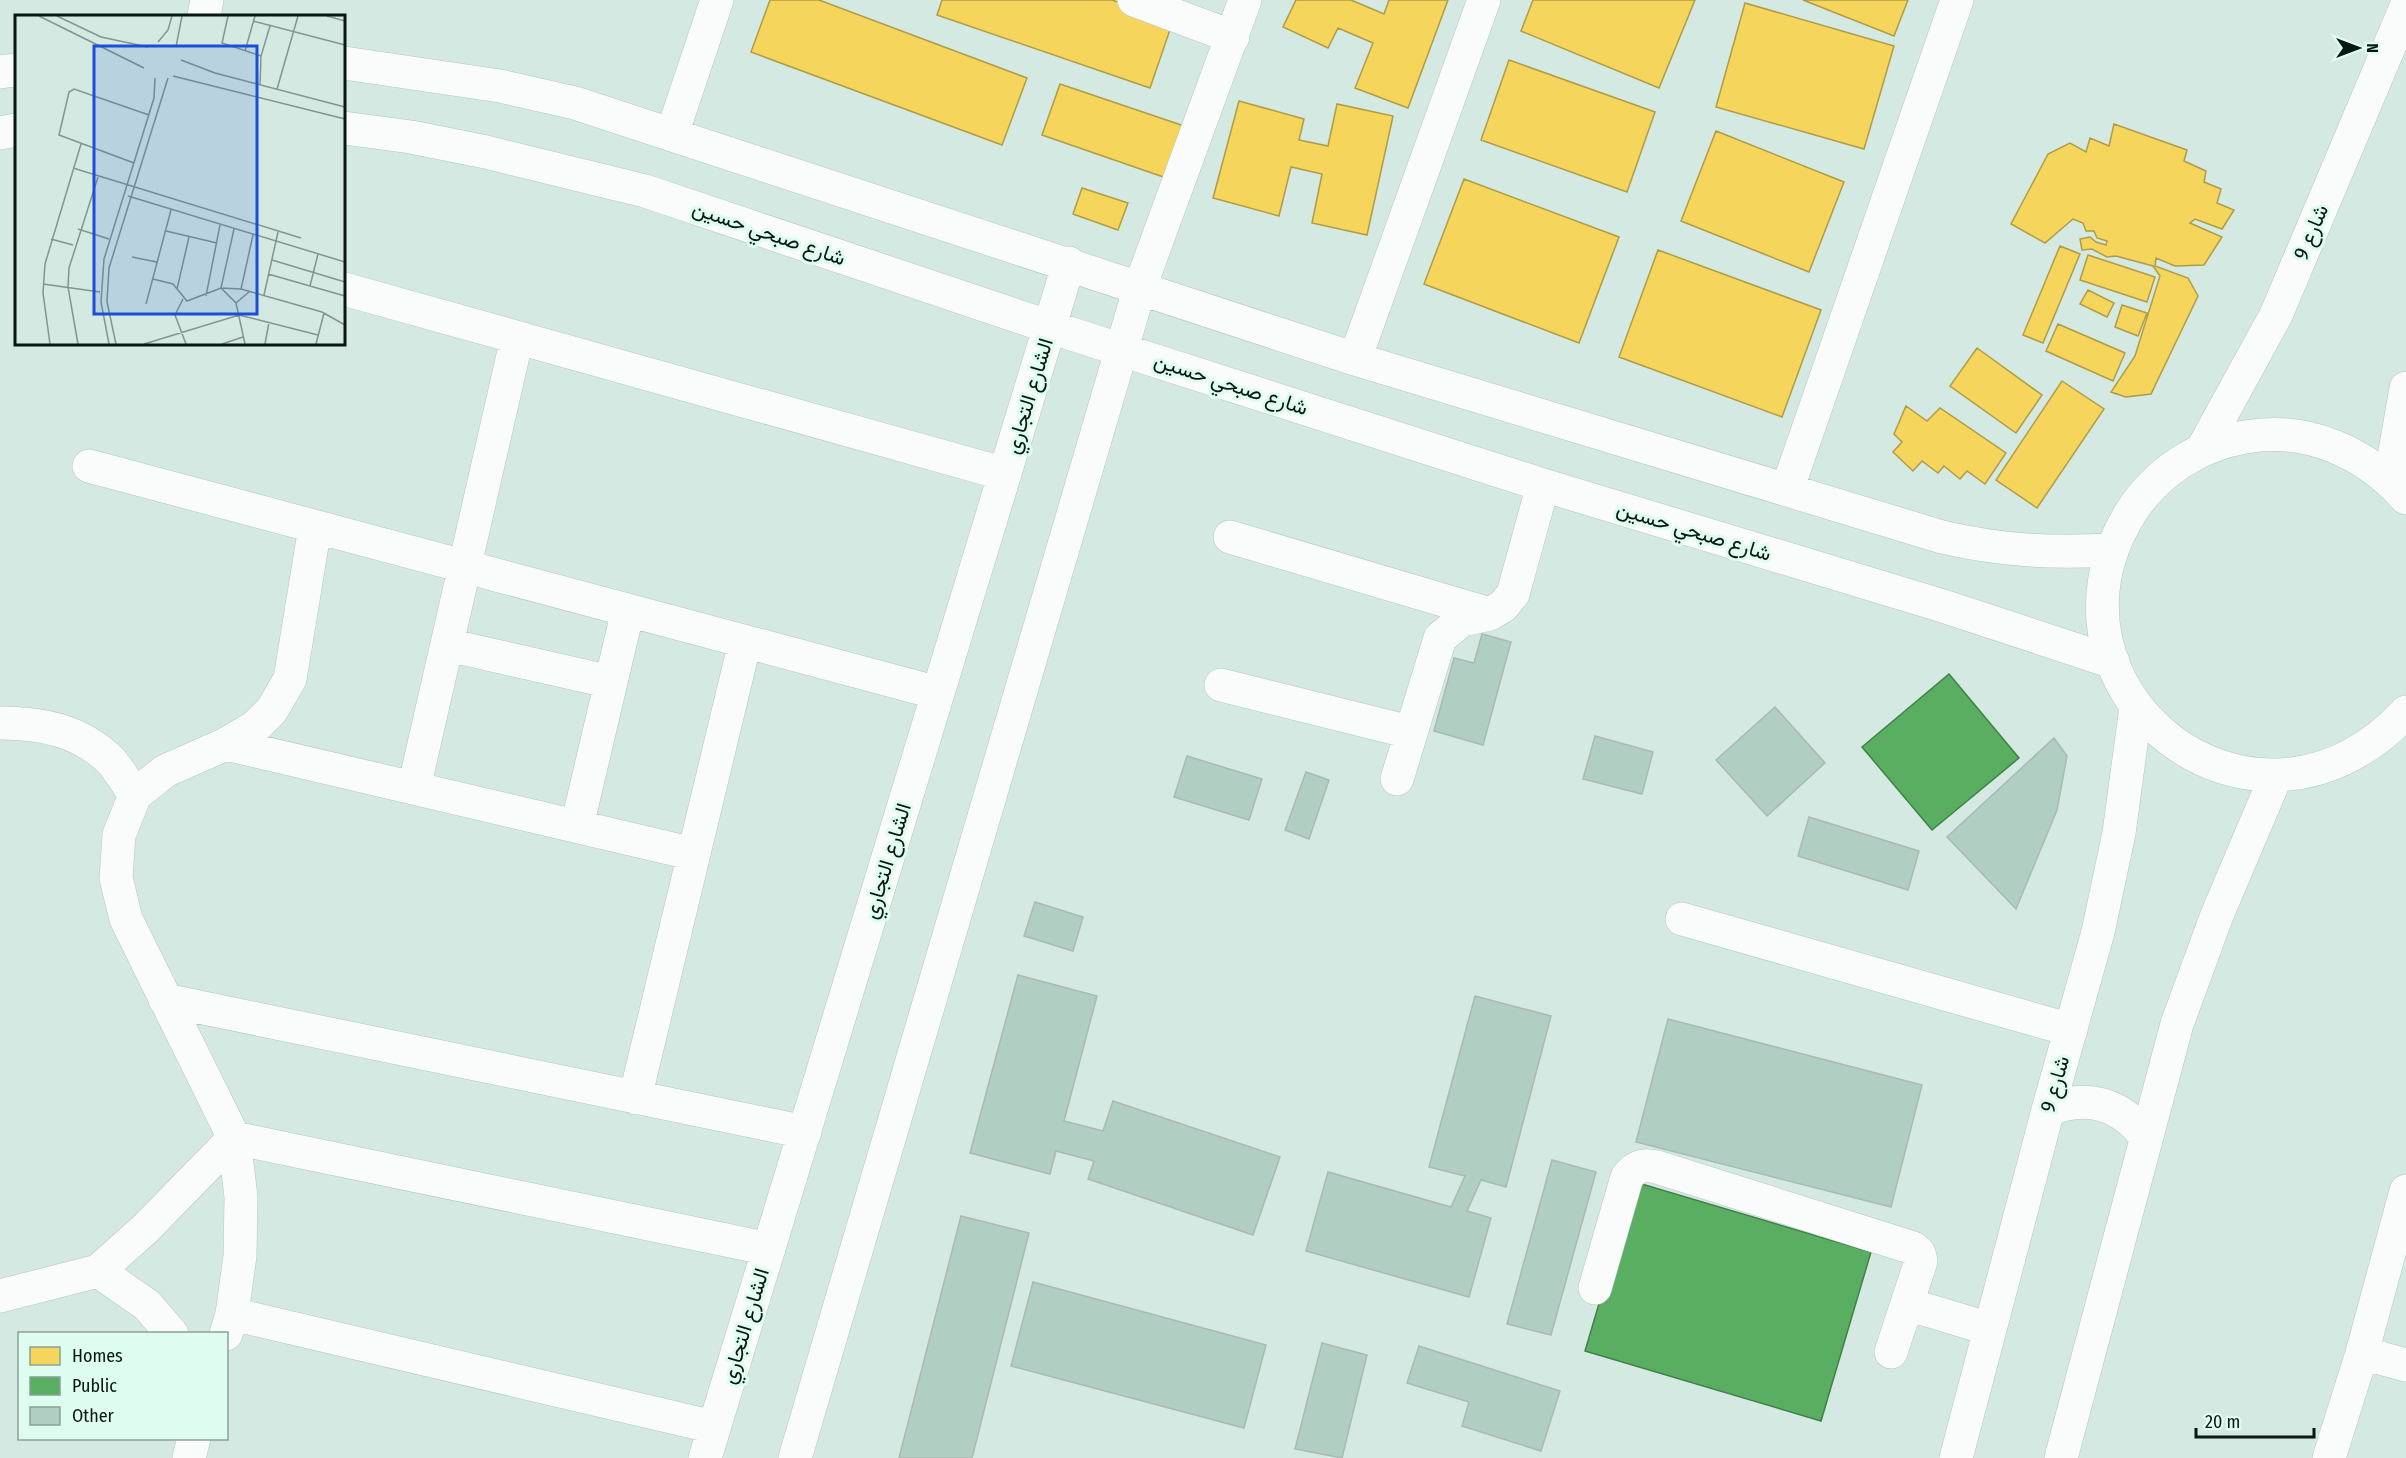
<svg xmlns="http://www.w3.org/2000/svg" width="2406" height="1458" viewBox="0 0 2406 1458" font-family="'Fira Sans Condensed',Vazirmatn,sans-serif">
  <style>
    .homes { fill: #f6d55c; stroke: #af9c46; stroke-width: 1.5 }
    .public { fill: #5aae61; stroke: #418149; stroke-width: 1.5 }
    .building { fill: #b1cec3; stroke: #a9b9b3; stroke-width: 1.5 }
    .lines { fill: none; stroke-linecap: round; stroke-linejoin: round }
    .minor-casing { stroke: #b5c6bf; stroke-width: 34 }
    .major-casing { stroke: #b5c6bf; stroke-width: 34 }
    .minor { stroke: #f9fcfa; stroke-width: 33 }
    .major { stroke: #f9fcfa; stroke-width: 33 }
    .labels { text-anchor: middle; stroke-width: 6; stroke-linejoin: round; paint-order: stroke }
    .street-label { font-size: 21px; fill: #081711; stroke: #defdf0 }
    .inset-road { fill: none; stroke: #82958e; stroke-width: 1.5 }
    .view { fill: #1d4ed8; fill-opacity: 0.15; stroke: #1d4ed8; stroke-width: 3 }
    .inset-edge { fill: none; stroke: #081711; stroke-width: 3 }
  </style>
  <rect width="100%" height="100%" fill="#d4e9e1"/>
  <path class="homes" d="M770 0H819L1027 78 1002 145 751 52Z
    M942 0H1112L1173 21 1150 88 937 15Z
    M1296 0H1351L1384 14 1389 0H1448L1408 108 1355 88 1373 43 1338 28 1328 48 1283 27Z
    M1533 0H1695L1659 88 1521 31Z
    M1803 0H1908L1894 36Z
    M1745 3 1894 46 1864 149 1716 107Z
    M1509 60 1655 112 1627 192 1481 140Z
    M1060 84 1193 129 1175 181 1042 135Z
    M1239 101 1304 119 1299 140 1328 146 1337 104 1393 116 1367 235 1312 223 1322 174 1291 167 1279 216 1213 198Z
    M2114 124 2187 150 2184 161 2206 171 2204 182 2221 189 2217 203 2234 210 2222 229 2195 219 2190 223 2222 237 2204 265 2175 266 2156 258 2155 266 2188 278 2198 296 2151 394 2126 397 2111 392 2135 356 2160 276 2153 266 2116 256 2107 257 2092 249 2082 250 2080 239 2090 237 2096 242 2106 245 2107 241 2097 238 2094 231H2086L2083 223 2073 219 2045 243 2011 224 2048 154 2070 143 2086 152 2090 138 2109 146Z
    M1716 131 1844 182 1809 272 1681 221Z
    M1464 179 1619 237 1579 343 1424 284Z
    M1082 188 1128 203 1118 230 1073 214Z
    M2060 246 2080 254 2043 343 2023 335Z
    M1658 250 1821 310 1782 417 1619 357Z
    M2088 255 2155 277 2147 302 2080 280Z
    M2088 290 2114 303 2107 317 2080 304Z
    M2122 305 2147 313 2138 336 2115 327Z
    M2058 324 2125 353 2113 381 2046 351Z
    M1977 348 2042 395 2016 433 1950 386Z
    M2062 381 2104 409 2037 508 1996 480Z
    M1906 406 1927 421 1940 408 2006 453 1985 484 1967 471 1960 479 1944 466 1938 473 1922 461 1913 471 1893 452 1902 442 1894 434Z"/>
  <path class="public" d="M1949 674 2019 758 1932 830 1862 747Z
    M1635 1182 1871 1252 1821 1421 1585 1351Z"/>
  <path class="building" d="M1482 634 1511 642 1483 745 1434 731 1454 658 1474 663Z
    M1775 707 1825 763 1767 816 1716 760Z
    M1595 736 1653 752 1642 794 1583 779Z
    M2054 738 2067 756 2057 810 2016 909 1947 837Z
    M1187 756 1262 779 1249 820 1174 797Z
    M1306 772 1329 780 1309 839 1285 830Z
    M1809 817 1919 851 1908 890 1798 856Z
    M1035 902 1083 917 1073 951 1024 936Z
    M1018 975 1097 996 1064 1121 1103 1131 1113 1101 1280 1157 1253 1235 1088 1179 1094 1161 1056 1151 1050 1174 970 1153Z
    M1475 996 1551 1016 1506 1187 1481 1180 1467 1211 1491 1218 1469 1297 1306 1251 1328 1172 1451 1207 1465 1176 1429 1167Z
    M1668 1019 1922 1085 1891 1207 1636 1142Z
    M1552 1160 1596 1172 1551 1335 1507 1324Z
    M961 1216 1029 1233 972 1458H899Z
    M1033 1282 1266 1345 1244 1428 1011 1366Z
    M1322 1343 1367 1355 1342 1458 1295 1449Z
    M1419 1346 1560 1391 1541 1451 1462 1426 1469 1402 1407 1383Z"/>
  <g class="lines">
    <g class="minor-casing">
      <path id="minor" d="M1134 0 1233 37
        M204 16 207 0
        M344 63 500 86 575 103 1355 359 1942 537C2003 551 2050 553 2112 550
        M0 72 16 70
        M344 128 411 137 486 152 645 191 1050 327 1543 485 1943 606 2113 662
        M0 133 16 130
        M672 134 717 0
        M344 289 1005 474
        M1355 359 1484 0
        M89 466 938 693
        M1787 490 1957 0
        M1230 537 1490 614
        M448 645 611 682
        M1221 685 1410 732
        M0 723C41 723 80 730 111 761 120 771 127 784 135 795
        M226 744 694 854
        M1397 779 1440 638 1462 620 1490 614 1503 606 1513 594 1543 485
        M414 788 517 338
        M577 826 628 610
        M1682 919 2071 1030
        M165 1000 805 1132
        M635 1098 745 642
        M98 1271 147 1305 172 1334
        M1595 1288 1627 1177C1636 1166 1643 1164 1657 1167L1913 1248 1919 1253 1921 1261 1891 1352
        M0 1296 98 1271 145 1229 234 1138 769 1249
        M1907 1304 1990 1329
        M232 1314 714 1427
        M226 1334 232 1314 240 1256 241 1197 234 1138 126 919 116 878 119 835 135 795 165 771 226 744 255 727 272 710 290 679 315 527
        M2362 1353 2406 1365
        M189 1458 194 1438
        M705 1458 1069 263
        M795 1458 1140 287 1245 0
        M2329 1458 2362 1353 2406 1191"/>
    </g>
    <g class="major-casing">
      <path id="major" d="M2202 450 2276 315 2406 7
        M2390 480 2406 388
        M2406 498C2365 452 2307 426 2245 437 2198 445 2156 473 2131 512 2021 688 2253 876 2406 712
        M2048 1110C2087 1094 2120 1103 2146 1137
        M1956 1458 2048 1110 2098 932 2119 833 2136 707
        M2061 1458 2177 1024 2217 915 2276 776"/>
    </g>
    <use href="#minor" class="minor"/>
    <use href="#major" class="major"/>
  </g>
  <g class="labels">
    <g class="street-label">
      <text transform="translate(2311 232) rotate(-67)" y="7">شارع 9</text>
      <text transform="translate(769 233) rotate(19)" y="7">شارع صبحي حسين</text>
      <text transform="translate(1231 384) rotate(18)" y="7">شارع صبحي حسين</text>
      <text transform="translate(1029 396) rotate(-73)" y="7">الشارع التجاري</text>
      <text transform="translate(1694 531) rotate(17)" y="7">شارع صبحي حسين</text>
      <text transform="translate(887 861) rotate(-73)" y="7">الشارع التجاري</text>
      <text transform="translate(2055 1084) rotate(-74)" y="7">شارع 9</text>
      <text transform="translate(745 1326) rotate(-73)" y="7">الشارع التجاري</text>
    </g>
  </g>
  <g transform="translate(15 15)">
    <rect width="330" height="330" fill="#d4e9e1"/>
    <path class="inset-road" d="M24 1 129 53M42 1 86 22 133 32M213 1 207 28 246 41M312 1 330 6M238 6 330 30M143 27 153 15 157 1M161 32 167 1M230 36 240 1M166 45 200 58 330 92M158 61 330 104M245 70 246 41 255 11M262 74 283 1M119 148 44 120 54 77 59 74 134 100M58 153 286 223M113 181 330 247M63 214 94 224M219 214 206 273 221 288 230 329M151 216 202 228M36 224 58 230M117 242 142 247M257 245 330 267M253 259 330 281M138 264 158 269 172 286 206 273 226 274 307 297 330 310M28 269 85 277M295 271 303 239M162 274 174 222M226 274 238 220M249 280 263 217M191 281 205 210M168 284 160 300 171 329M221 288 235 276M131 289 156 195M35 329 28 278 30 249 66 129M63 329 53 272 54 253 83 162M94 329 86 287 89 244 139 83 140 63M101 329 92 287 94 253 153 63M129 329 224 300 303 320M207 329 228 322M250 329 254 307M301 329 309 298"/>
    <path class="view" d="M79 31H242V299H79Z"/>
    <rect width="330" height="330" class="inset-edge"/>
  </g>
  <rect x="18" y="1332" width="210" height="108" fill="#defdf0" stroke="#88a197" stroke-width="1.5"/>
  <rect x="30" y="1347" width="30" height="18" fill="#f6d55c" stroke="#88a197" stroke-width="1.5"/>
  <text x="72" y="1362" font-size="18" fill="#081711">Homes</text>
  <rect x="30" y="1377" width="30" height="18" fill="#5aae61" stroke="#88a197" stroke-width="1.5"/>
  <text x="72" y="1392" font-size="18" fill="#081711">Public</text>
  <rect x="30" y="1407" width="30" height="18" fill="#b1cec3" stroke="#88a197" stroke-width="1.5"/>
  <text x="72" y="1422" font-size="18" fill="#081711">Other</text>
  <g transform="translate(2358 48) rotate(90)" stroke="#defdf0" stroke-width="4.5" paint-order="stroke">
  <path d="M0-4.5L10 22L0 15L-10 22Z" fill="#081711"/>
  <text y="-9" font-size="16" font-weight="bold" text-anchor="middle" fill="#081711">N</text>
  </g>
  <path d="M2196 1428v9h118v-9" fill="none" stroke="#081711" stroke-width="3"/>
  <text x="2205" y="1428" font-size="18" fill="#081711" stroke="#defdf0" stroke-width="4.5" paint-order="stroke">20 m</text>
</svg>
